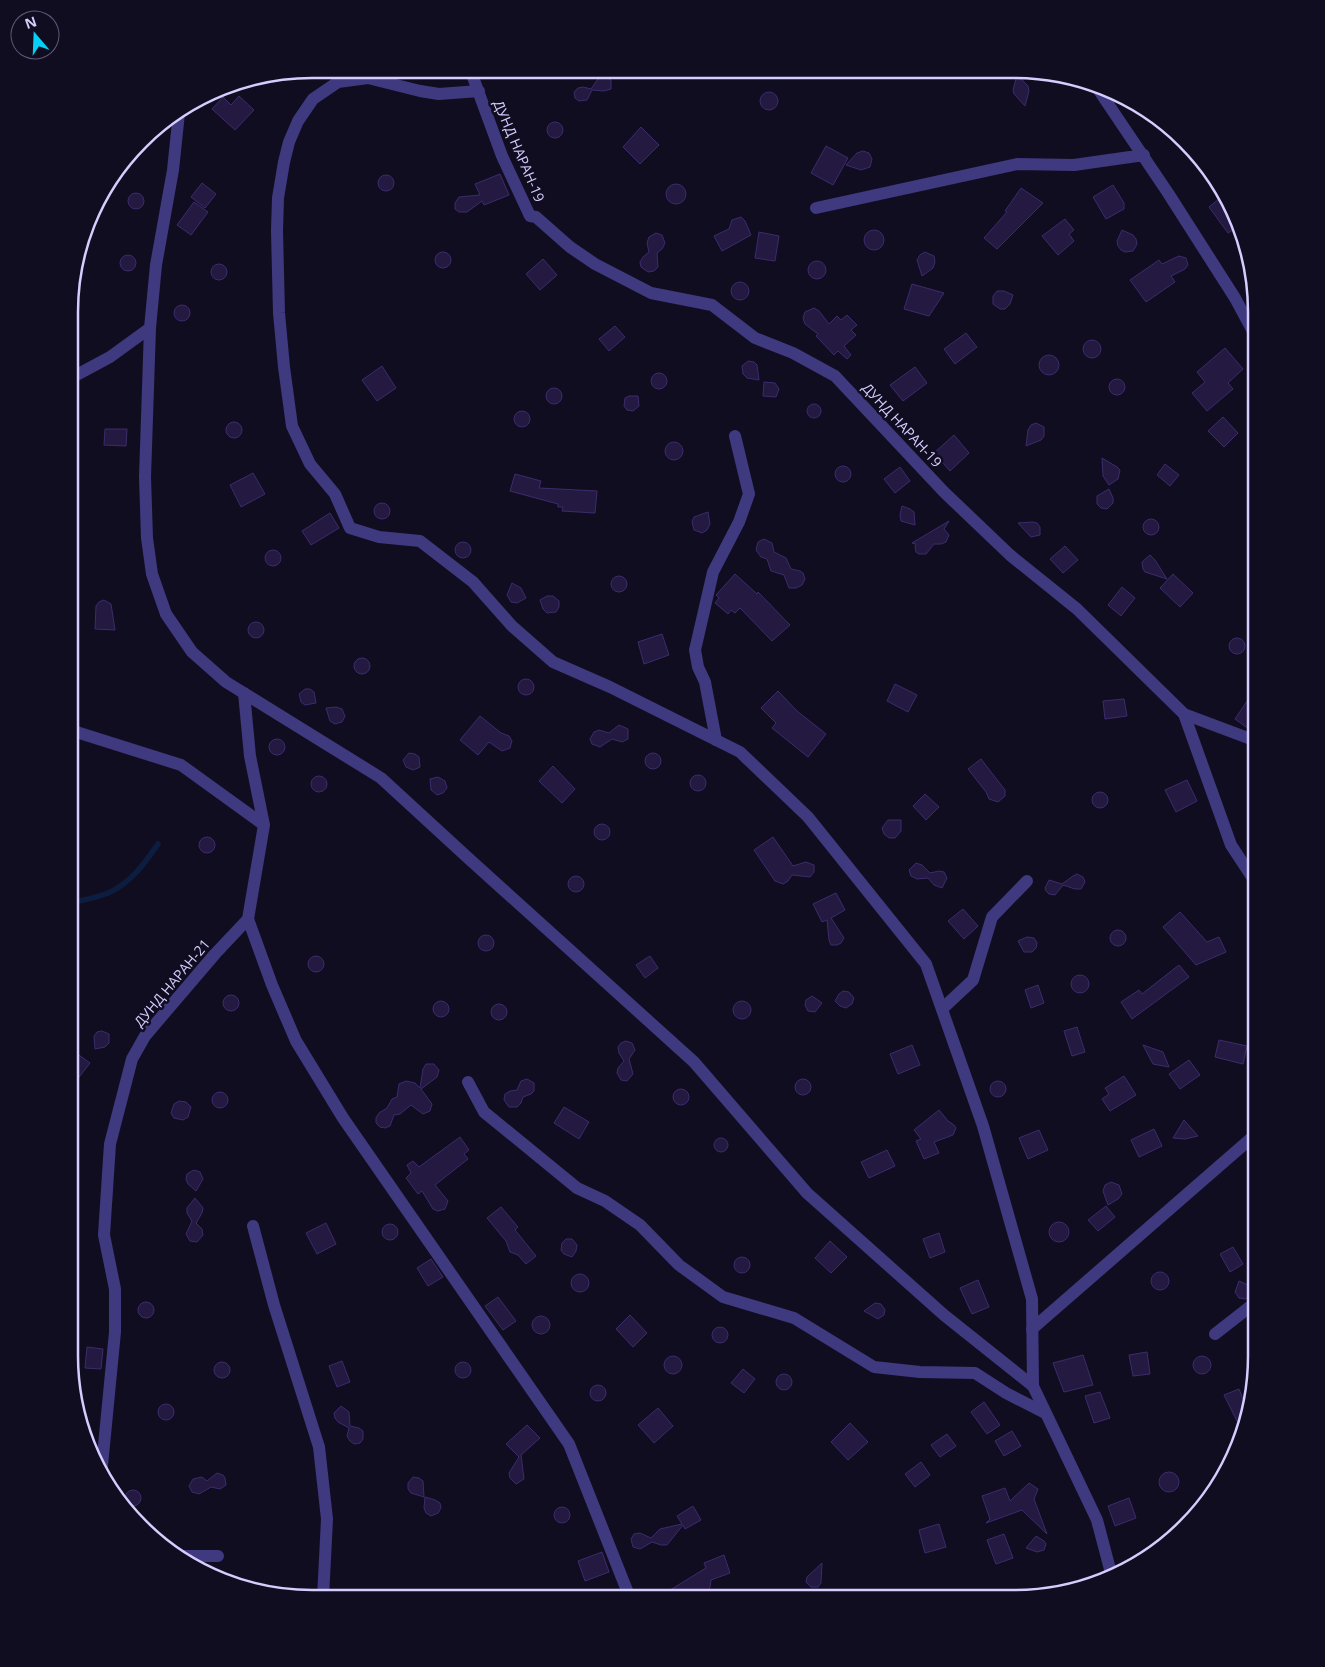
<svg xmlns="http://www.w3.org/2000/svg" width="1325" height="1667" viewBox="0 0 1325 1667" font-family="'Open Sans',sans-serif">
  <style>
    .lines { fill: none; stroke-linecap: round; stroke-linejoin: round }
    .stream { stroke: #0c1d40; stroke-width: 5.5 }
    .building { fill: #231941; stroke: #3c2c6c }
    .minor { stroke: #3f397f; stroke-width: 12 }
    .tertiary { stroke: #3f397f; stroke-width: 12 }
    .labels { text-anchor: middle; stroke-width: 5; stroke-linejoin: round; paint-order: stroke }
    .street-label { font-size: 14px; fill: #d5cdfe; stroke: #110d20 }
    .rim { fill: none; stroke: #d5cdfe; stroke-width: 2.5 }
  </style>
  <rect width="100%" height="100%" fill="#110d20"/>
  <g class="lines">
    <path class="stream" d="M70 903C82 900 96 898 108 893 131 883 144 864 158 844"/>
  </g>
  <path class="building" d="M1017 75 1028 86 1029 91 1025 106 1014 94 1013 90Z
    M604 76 611 80V89L604 91 592 90 587 100 579 101 575 98 574 92 578 88 583 87 591 89 598 79Z
    M760 101a9 9 0 1 1 18 0a9 9 0 1 1-18 0Z
    M239 96 254 110 235 130 212 109 223 97 231 105Z
    M547 130a8 8 0 1 1 16 0a8 8 0 1 1-16 0Z
    M641 127 659 145 640 164 623 147Z
    M826 146 848 158 833 185 811 173Z
    M863 151 869 153 872 159 870 167 861 170 846 165 857 153Z
    M500 174 509 195 484 205 482 201 467 212H459L455 209V203L459 197 480 195 475 184Z
    M378 183a8 8 0 1 1 16 0a8 8 0 1 1-16 0Z
    M202 183 216 194 205 208 191 197Z
    M666 194a10 10 0 1 1 20 0a10 10 0 1 1-20 0Z
    M1113 185 1124 203V209L1106 219 1093 197Z
    M1021 188 1043 203 997 249 984 238 1007 212 1005 211Z
    M128 201a8 8 0 1 1 16 0a8 8 0 1 1-16 0Z
    M1225 194 1239 226 1228 233 1209 207Z
    M194 202 208 212 191 235 177 225Z
    M741 217 745 221 751 235 722 251 714 236 729 229 732 220Z
    M1065 219 1074 230 1069 234 1074 241 1058 255 1042 236Z
    M1122 230 1133 235 1136 239 1137 244 1133 251 1125 252 1121 250 1118 246 1117 241Z
    M864 240a10 10 0 1 1 20 0a10 10 0 1 1-20 0Z
    M759 232 779 236 775 261 755 258Z
    M656 233 662 235 665 243 662 249 657 253 658 267 654 271 648 272 641 267 640 262 643 257 649 252 647 243 649 237Z
    M435 260a8 8 0 1 1 16 0a8 8 0 1 1-16 0Z
    M925 252 934 256 935 262 933 268 922 276 917 260 920 255Z
    M120 263a8 8 0 1 1 16 0a8 8 0 1 1-16 0Z
    M1179 256 1186 258 1188 265 1185 269 1171 276 1175 282 1146 302 1130 280 1159 260 1162 264Z
    M543 259 557 275 540 290 526 274Z
    M808 270a9 9 0 1 1 18 0a9 9 0 1 1-18 0Z
    M211 272a8 8 0 1 1 16 0a8 8 0 1 1-16 0Z
    M731 291a9 9 0 1 1 18 0a9 9 0 1 1-18 0Z
    M912 284 944 293 929 316 904 309Z
    M997 291H1004L1013 295 1010 304 1005 309H1000L993 304V296Z
    M174 313a8 8 0 1 1 16 0a8 8 0 1 1-16 0Z
    M814 308 819 311 829 324 837 316 841 320 847 315 857 325 851 330 856 335 844 346 851 355 847 359 838 351 834 355 816 336 818 334 805 324 803 318 805 312Z
    M615 326 625 337 609 351 599 339Z
    M966 333 977 347 955 364 944 349Z
    M1083 349a9 9 0 1 1 18 0a9 9 0 1 1-18 0Z
    M1225 348 1243 369 1228 383 1233 389 1207 411 1192 393 1205 382 1197 372Z
    M1039 365a10 10 0 1 1 20 0a10 10 0 1 1-20 0Z
    M748 361 754 362 757 365 759 380 747 378 743 374 742 366Z
    M382 366 396 388 377 401 362 380Z
    M915 367 927 383 903 401 890 385Z
    M651 381a8 8 0 1 1 16 0a8 8 0 1 1-16 0Z
    M1109 387a8 8 0 1 1 16 0a8 8 0 1 1-16 0Z
    M764 382 775 383 779 389 776 397 763 396Z
    M546 396a8 8 0 1 1 16 0a8 8 0 1 1-16 0Z
    M629 396H638L639 406 633 411 627 410 624 406 625 398Z
    M807 411a7 7 0 1 1 14 0a7 7 0 1 1-14 0Z
    M514 419a8 8 0 1 1 16 0a8 8 0 1 1-16 0Z
    M1223 417 1238 433 1224 447 1208 431Z
    M226 430a8 8 0 1 1 16 0a8 8 0 1 1-16 0Z
    M1036 423 1044 427V436L1041 440 1026 446 1028 430 1031 425Z
    M105 429H127L126 446 104 445Z
    M954 435 969 453 950 471 934 453Z
    M665 451a9 9 0 1 1 18 0a9 9 0 1 1-18 0Z
    M1102 458 1117 467 1120 470 1118 479 1109 485 1103 476Z
    M1165 464 1179 475 1170 486 1157 475Z
    M835 474a8 8 0 1 1 16 0a8 8 0 1 1-16 0Z
    M900 467 910 481 895 493 884 479Z
    M253 473 265 494 241 507 230 485Z
    M515 474 541 481 539 488 597 491 595 513 562 511 563 507H558V504L510 491Z
    M1109 489 1113 498V503L1107 509 1101 508 1097 504V496Z
    M374 511a8 8 0 1 1 16 0a8 8 0 1 1-16 0Z
    M902 506 910 509 914 512 915 525 901 521 900 515Z
    M708 512 710 524 707 530 702 533 694 530 692 522 694 517Z
    M330 513 339 528 311 545 302 531Z
    M1143 527a8 8 0 1 1 16 0a8 8 0 1 1-16 0Z
    M949 521 944 529 949 535 946 542 941 544H934L926 554H919L916 552 915 546 916 544 912 543Z
    M1033 522 1037 523 1040 527V535L1031 537 1018 523Z
    M764 539 772 543 774 552 786 558 791 569 800 571 803 573 805 579 802 585 796 588H789L784 575 771 571 767 559 761 557 756 550 758 542Z
    M455 550a8 8 0 1 1 16 0a8 8 0 1 1-16 0Z
    M1065 546 1078 560 1063 573 1050 559Z
    M265 558a8 8 0 1 1 16 0a8 8 0 1 1-16 0Z
    M1150 555 1155 560 1167 579 1145 572 1143 569 1142 562Z
    M735 574 757 594 758 592 790 625 772 641 740 608 735 613 731 610 728 614 715 603 719 598 716 595Z
    M1173 574 1193 593 1180 607 1160 588Z
    M611 584a8 8 0 1 1 16 0a8 8 0 1 1-16 0Z
    M512 583 521 588 526 598 517 603 511 602 507 595Z
    M1122 587 1135 598 1121 616 1108 605Z
    M547 596H553L559 601V607L556 612 547 613 543 609 540 600Z
    M104 600 111 604 115 630 95 629 96 606 99 602Z
    M248 630a8 8 0 1 1 16 0a8 8 0 1 1-16 0Z
    M662 634 669 655 644 664 638 642Z
    M1229 646a8 8 0 1 1 16 0a8 8 0 1 1-16 0Z
    M354 666a8 8 0 1 1 16 0a8 8 0 1 1-16 0Z
    M518 687a8 8 0 1 1 16 0a8 8 0 1 1-16 0Z
    M895 684 917 695 908 712 887 701Z
    M1256 688V719L1249 729 1235 719Z
    M305 689H310L314 692 316 703 305 705 301 702 299 694Z
    M778 691 797 711 826 734 808 757 772 728 776 723 761 708Z
    M1124 699 1127 716 1105 719 1103 701Z
    M336 707 342 709 345 716 342 722 335 724 330 721 326 708Z
    M480 716 501 733 509 736 512 741 510 748 502 751 489 742 478 755 460 740Z
    M619 725 628 729V739L622 742 612 739 600 747 592 744 590 739 594 732 599 730 609 733Z
    M269 747a8 8 0 1 1 16 0a8 8 0 1 1-16 0Z
    M645 761a8 8 0 1 1 16 0a8 8 0 1 1-16 0Z
    M409 753 415 754 419 757 420 767 413 770 406 767 403 760Z
    M981 759 1005 790V796L998 802 989 799 986 792 968 769Z
    M553 766 575 789 562 803 539 781Z
    M690 783a8 8 0 1 1 16 0a8 8 0 1 1-16 0Z
    M311 784a8 8 0 1 1 16 0a8 8 0 1 1-16 0Z
    M438 777 445 781 447 788 443 793 437 795 431 790 430 779Z
    M1187 780 1197 801 1176 812 1165 790Z
    M1092 800a8 8 0 1 1 16 0a8 8 0 1 1-16 0Z
    M925 794 939 807 926 820 913 806Z
    M888 820H901V831L895 838H889L884 834 882 828Z
    M594 832a8 8 0 1 1 16 0a8 8 0 1 1-16 0Z
    M199 845a8 8 0 1 1 16 0a8 8 0 1 1-16 0Z
    M773 837 793 866 806 862 814 865V872L810 877 792 875 788 881 783 884 775 881 754 850Z
    M916 863 922 865 930 873 939 871 944 872 947 878 942 888 934 885 928 878 917 879 911 876 909 870Z
    M1077 874 1083 877 1085 882 1081 889H1075L1063 885 1055 895 1049 894 1046 891 1045 888 1049 880 1062 884 1073 876Z
    M568 884a8 8 0 1 1 16 0a8 8 0 1 1-16 0Z
    M836 893 845 910 831 918 844 938 841 943 837 945H831L829 940 827 920 822 922 813 904Z
    M963 909 978 926 964 939 948 921Z
    M1180 912 1207 942 1219 937 1226 952 1196 965 1163 927Z
    M1110 938a8 8 0 1 1 16 0a8 8 0 1 1-16 0Z
    M478 943a8 8 0 1 1 16 0a8 8 0 1 1-16 0Z
    M1027 937 1034 938 1037 943 1036 948 1032 952H1024L1018 941Z
    M650 956 658 968 645 978 636 965Z
    M308 964a8 8 0 1 1 16 0a8 8 0 1 1-16 0Z
    M1179 965 1189 977 1132 1019 1121 1002 1139 990 1142 994Z
    M1071 984a9 9 0 1 1 18 0a9 9 0 1 1-18 0Z
    M1038 985 1044 1003 1031 1008 1025 990Z
    M843 991 849 992 854 998 852 1004 846 1008 840 1006 835 1001 839 994Z
    M223 1003a8 8 0 1 1 16 0a8 8 0 1 1-16 0Z
    M812 996 822 1003 815 1012 808 1011 805 1005 806 1000Z
    M433 1009a8 8 0 1 1 16 0a8 8 0 1 1-16 0Z
    M733 1010a9 9 0 1 1 18 0a9 9 0 1 1-18 0Z
    M491 1012a8 8 0 1 1 16 0a8 8 0 1 1-16 0Z
    M1077 1027 1085 1052 1072 1056 1064 1031Z
    M102 1031 109 1034V1043L105 1047 95 1049 94 1036 97 1032Z
    M1219 1040 1247 1046 1243 1064 1215 1057Z
    M626 1041 632 1043 635 1050 629 1059 633 1074 627 1081 621 1080 617 1073 618 1068 624 1061 619 1053 618 1047 621 1043Z
    M912 1045 920 1065 898 1074 890 1054Z
    M1143 1045 1163 1052 1169 1067 1153 1064Z
    M69 1048 90 1063 69 1090Z
    M1189 1060 1200 1075 1180 1089 1169 1074Z
    M426 1064H434L439 1070 437 1077 421 1089 432 1104 430 1111 423 1114 411 1105 400 1114 394 1115 390 1126 385 1128 380 1127 376 1123V1118L379 1113 387 1108 392 1099 397 1097 399 1084 406 1081 415 1083 420 1088 423 1069Z
    M1124 1076 1136 1095 1110 1111 1102 1099 1109 1094 1105 1088Z
    M527 1079 534 1083V1091L531 1094 523 1097 521 1103 517 1107H509L504 1100 505 1094 510 1091 517 1090 521 1081Z
    M795 1087a8 8 0 1 1 16 0a8 8 0 1 1-16 0Z
    M990 1089a8 8 0 1 1 16 0a8 8 0 1 1-16 0Z
    M673 1097a8 8 0 1 1 16 0a8 8 0 1 1-16 0Z
    M212 1100a8 8 0 1 1 16 0a8 8 0 1 1-16 0Z
    M179 1101 186 1102 191 1107 188 1117 183 1120 174 1118 171 1113 174 1104Z
    M564 1107 589 1122 579 1139 554 1123Z
    M939 1110 948 1121 954 1125 956 1128 953 1135 934 1142 939 1153 924 1159 916 1141 921 1139 914 1130Z
    M1184 1120 1198 1136 1185 1139 1173 1138Z
    M1154 1129 1162 1146 1139 1157 1131 1140Z
    M1039 1130 1048 1150 1028 1159 1019 1138Z
    M460 1137 469 1150 464 1154 468 1159 435 1185 448 1201 445 1209 438 1211 433 1209 422 1191 418 1194 406 1178 411 1173 407 1165 413 1161 419 1167Z
    M714 1145a7 7 0 1 1 14 0a7 7 0 1 1-14 0Z
    M887 1150 895 1166 869 1178 861 1162Z
    M194 1170 200 1172 203 1179 196 1191 188 1184 186 1179 187 1174Z
    M1111 1182 1119 1185 1122 1194 1118 1199 1108 1205 1103 1191 1105 1185Z
    M195 1198 203 1208 202 1213 196 1223 202 1229 203 1235 197 1242 190 1241 186 1234 192 1221 187 1213V1208Z
    M1106 1206 1115 1217 1098 1231 1088 1220Z
    M501 1207 518 1227 515 1230 536 1256 526 1264 518 1255 510 1252 506 1241 487 1218Z
    M1049 1232a10 10 0 1 1 20 0a10 10 0 1 1-20 0Z
    M326 1223 336 1244 317 1254 306 1233Z
    M382 1232a8 8 0 1 1 16 0a8 8 0 1 1-16 0Z
    M939 1233 945 1252 930 1258 923 1239Z
    M566 1239H572L577 1245 576 1251 572 1257 564 1254 561 1250 562 1243Z
    M830 1241 847 1257 831 1273 815 1258Z
    M1233 1247 1243 1264 1230 1272 1220 1254Z
    M734 1265a8 8 0 1 1 16 0a8 8 0 1 1-16 0Z
    M431 1259 443 1277 428 1286 417 1268Z
    M1151 1281a9 9 0 1 1 18 0a9 9 0 1 1-18 0Z
    M571 1283a9 9 0 1 1 18 0a9 9 0 1 1-18 0Z
    M978 1280 989 1307 972 1314 960 1288Z
    M1239 1281 1248 1285 1252 1292 1246 1299 1239 1298 1235 1292Z
    M498 1297 516 1321 503 1330 485 1306Z
    M138 1310a8 8 0 1 1 16 0a8 8 0 1 1-16 0Z
    M875 1303 881 1304 885 1310 884 1315 878 1319 864 1311Z
    M630 1315 647 1333 633 1347 616 1329Z
    M532 1325a9 9 0 1 1 18 0a9 9 0 1 1-18 0Z
    M712 1335a8 8 0 1 1 16 0a8 8 0 1 1-16 0Z
    M87 1347 103 1349 101 1369 85 1368Z
    M1147 1352 1150 1374 1133 1376 1129 1355Z
    M1083 1355 1093 1385 1064 1392 1053 1363Z
    M664 1365a9 9 0 1 1 18 0a9 9 0 1 1-18 0Z
    M1193 1365a9 9 0 1 1 18 0a9 9 0 1 1-18 0Z
    M342 1361 350 1382 337 1387 329 1366Z
    M214 1370a8 8 0 1 1 16 0a8 8 0 1 1-16 0Z
    M455 1370a8 8 0 1 1 16 0a8 8 0 1 1-16 0Z
    M743 1369 755 1379 744 1393 731 1383Z
    M776 1382a8 8 0 1 1 16 0a8 8 0 1 1-16 0Z
    M590 1393a8 8 0 1 1 16 0a8 8 0 1 1-16 0Z
    M1239 1389 1249 1414 1248 1419 1238 1423 1224 1395Z
    M1100 1392 1110 1418 1094 1423 1085 1396Z
    M984 1402 1000 1425 987 1434 971 1412Z
    M158 1412a8 8 0 1 1 16 0a8 8 0 1 1-16 0Z
    M341 1406 349 1412 350 1426 359 1428 363 1431V1439L360 1443 354 1444 350 1441 347 1436 349 1428 338 1422 335 1418 334 1413Z
    M658 1408 673 1426 654 1443 638 1425Z
    M850 1423 868 1442 848 1460 831 1442Z
    M527 1425 540 1438 521 1455 524 1479 516 1484 510 1478 509 1473 519 1457 506 1444Z
    M1012 1431 1021 1446 1004 1456 995 1441Z
    M947 1434 956 1446 940 1457 931 1445Z
    M921 1462 930 1475 915 1487 905 1474Z
    M1159 1482a10 10 0 1 1 20 0a10 10 0 1 1-20 0Z
    M217 1473 223 1475 225 1478 226 1485 220 1489 211 1487 199 1494 192 1492 189 1486 193 1479 202 1477 207 1481Z
    M413 1477 419 1478 423 1481 424 1497 411 1493 408 1489V1483Z
    M1029 1483 1038 1489 1034 1499 1047 1534 1022 1510 986 1523 990 1519 982 1496 1005 1488 1010 1501Z
    M125 1498a8 8 0 1 1 16 0a8 8 0 1 1-16 0Z
    M425 1497 435 1500 440 1503 441 1508 438 1513 431 1516 426 1513 424 1508Z
    M1129 1498 1136 1518 1115 1526 1108 1506Z
    M693 1506 701 1520 685 1529 683 1525 667 1545H661L652 1542 640 1549 633 1547 631 1539 634 1534 640 1533 651 1538 660 1529 682 1524 677 1516Z
    M554 1515a8 8 0 1 1 16 0a8 8 0 1 1-16 0Z
    M939 1524 946 1547 925 1553 919 1530Z
    M1004 1534 1013 1558 996 1564 987 1540Z
    M1036 1536 1044 1541 1046 1544 1044 1550 1037 1552 1026 1548Z
    M602 1552 609 1572 585 1581 578 1561Z
    M724 1555 730 1573 711 1580 710 1587 708 1591 699 1592 689 1598H657L706 1568 704 1563Z
    M822 1563 821 1583 818 1587H811L806 1582 807 1577Z"/>
  <g class="lines">
    <path class="minor" d="M1100 92 1168 193 1235 298 1256 337
      M179 113 173 170 156 265 150 328 145 477 147 538 152 574 166 614 192 652 226 682 381 778 467 857 694 1062 807 1193 944 1315 1033 1386
      M816 208 1017 164 1074 165 1144 155
      M71 378 110 357 150 328
      M1184 714 1256 741
      M70 730 181 765 264 825
      M716 740 705 682 698 667 695 650 713 572 739 522 749 494 735 436
      M248 919 272 985 296 1041 343 1118 569 1444 630 1598
      M942 1009 973 980 992 917 1027 881
      M468 1082 484 1112 577 1188 605 1201 640 1225 679 1265 723 1297 794 1318 874 1367 920 1372 975 1373 1006 1393 1045 1413
      M253 1226 274 1305 319 1447 327 1519 323 1598
      M1032 1329 1256 1134
      M1215 1334 1256 1302
      M101 1476 115 1332V1289L104 1235 110 1144 132 1059 145 1036 215 954 248 919 264 825 250 756 244 693
      M175 1556H218"/>
    <path class="tertiary" d="M470 69 502 156 530 216 536 217 570 247 595 264 651 293 712 305 755 338 793 353 835 376 944 492 1010 555 1077 609 1184 714 1231 845 1256 883
      M479 91 439 94 420 91 368 78 338 82 313 99 298 121 289 142 284 162 278 198 277 231 279 313 284 367 292 426 310 464 335 494 350 528 379 537 420 541 473 582 512 626 553 662 610 687 740 752 808 817 926 964 983 1126 1032 1299 1033 1386 1097 1520 1111 1573"/>
  </g>
  <g class="labels">
    <g class="street-label">
      <text transform="translate(519 151) rotate(67)" y="5">ДУНД НАРАН-19</text>
      <text transform="translate(902 425) rotate(47)" y="5">ДУНД НАРАН-19</text>
      <text transform="translate(172 983) rotate(-50)" y="5">ДУНД НАРАН-21</text>
    </g>
  </g>
  <path d="M0 0H1325V1667H0ZM312 78H1014A234 234 0 0 1 1248 312V1356A234 234 0 0 1 1014 1590H312A234 234 0 0 1 78 1356V312A234 234 0 0 1 312 78Z" fill="#110d20" fill-rule="evenodd"/>
  <path class="rim" d="M312 78H1014A234 234 0 0 1 1248 312V1356A234 234 0 0 1 1014 1590H312A234 234 0 0 1 78 1356V312A234 234 0 0 1 312 78Z"/>
  <g transform="translate(35 35) rotate(341)"><circle r="24" fill="#110d20" stroke="#5f5a79"/>
  <path d="M0-4L9 19L0 12L-9 19Z" fill="#03d0f4"/>
  <text y="-8" font-size="14" font-weight="bold" text-anchor="middle" fill="#d5cdfe">N</text>
  </g>
</svg>
